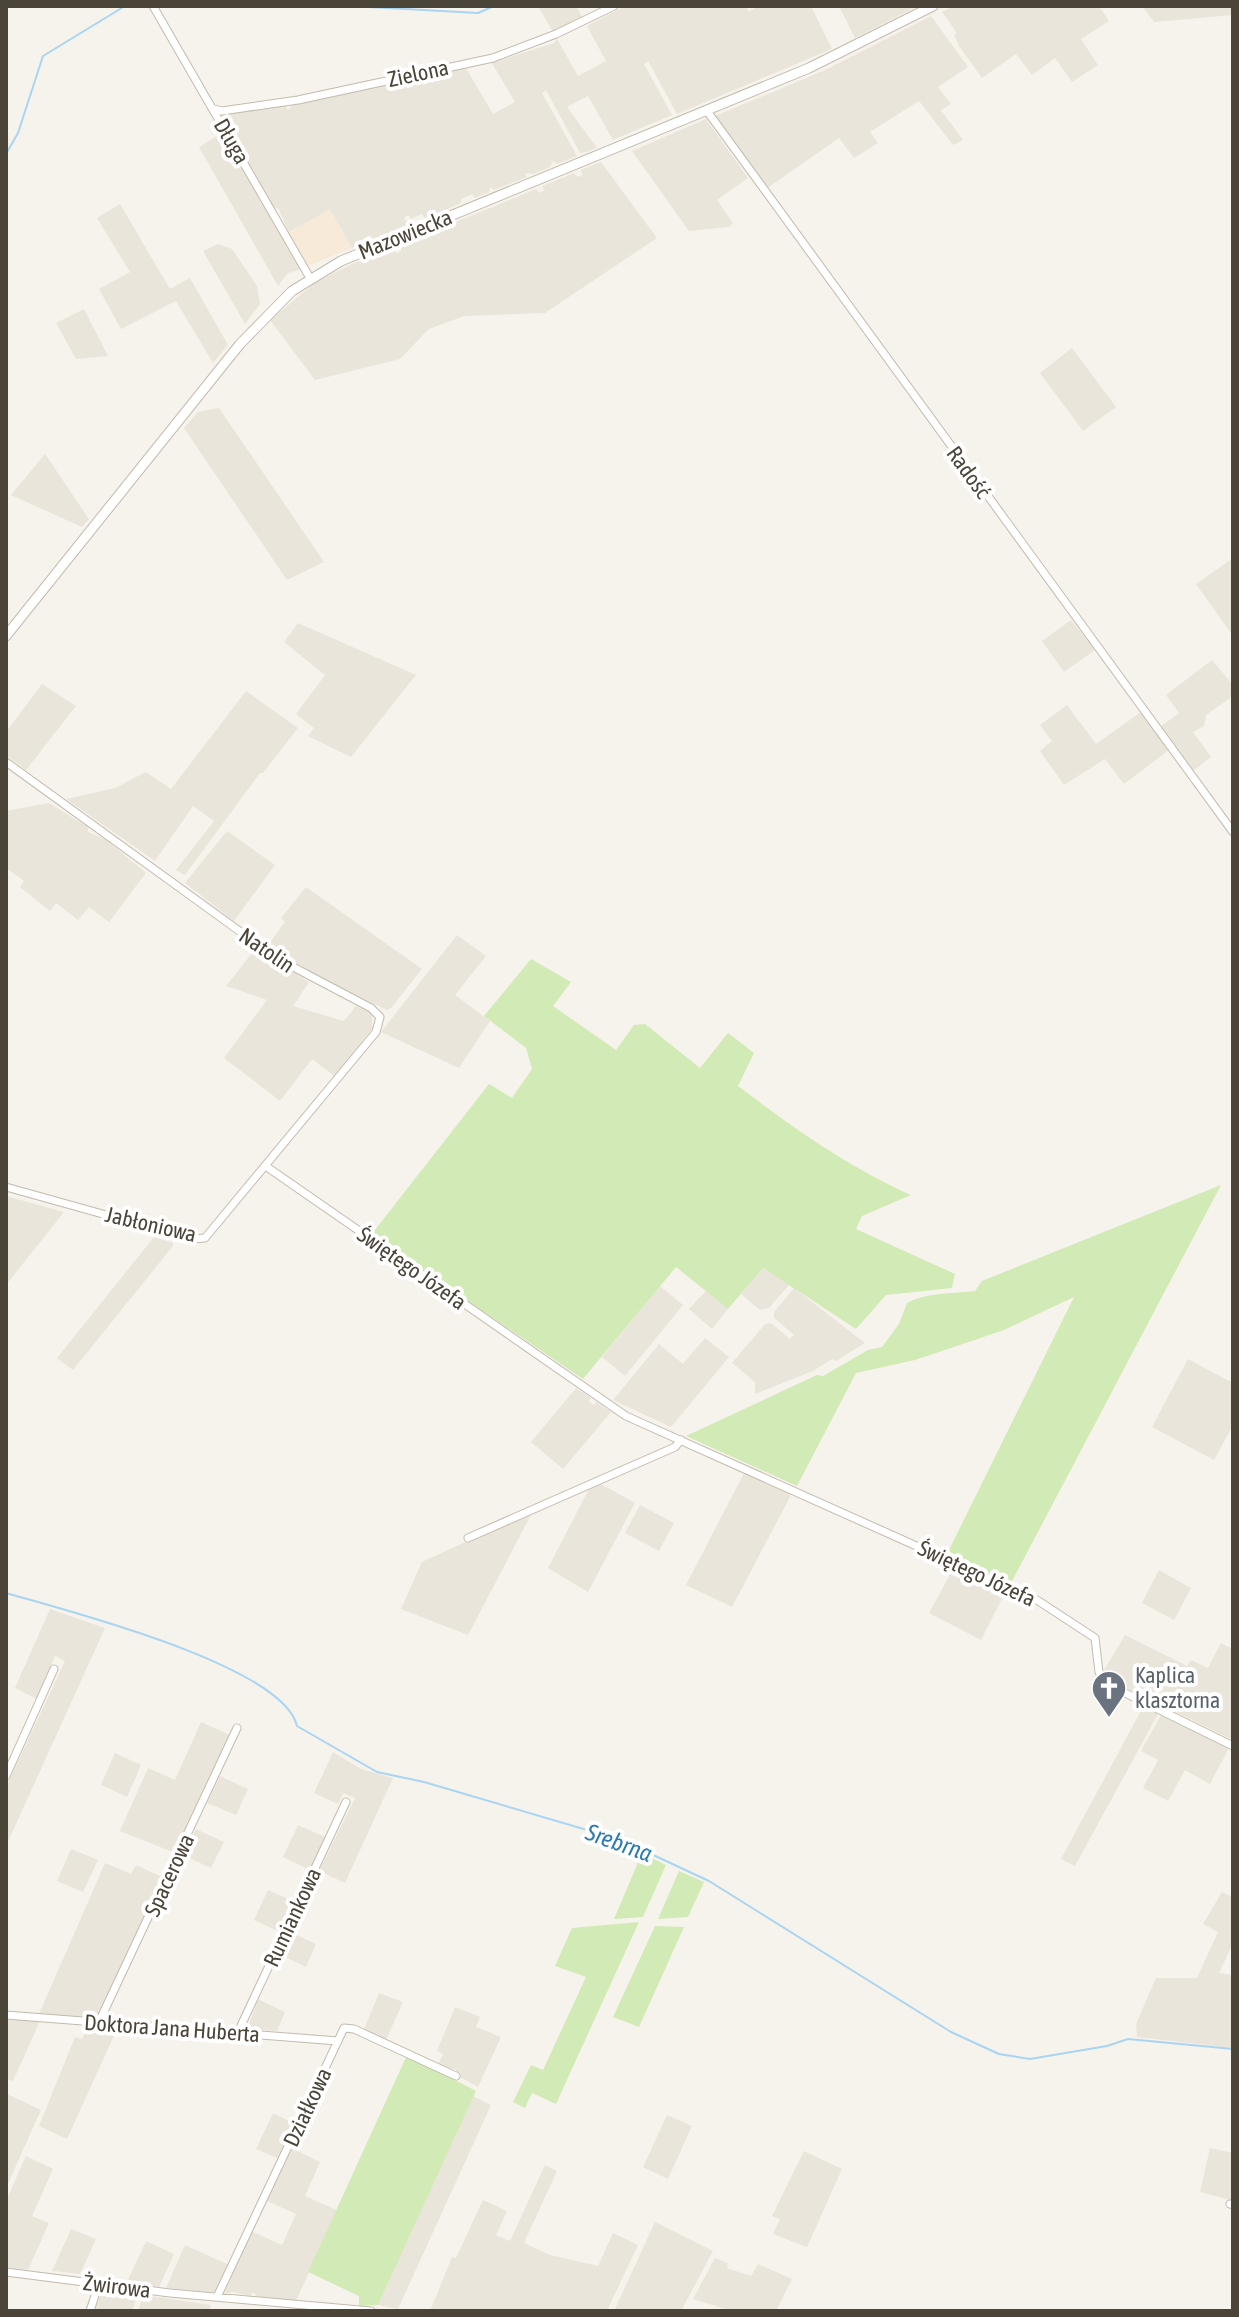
<svg xmlns="http://www.w3.org/2000/svg" width="1239" height="2317" viewBox="0 0 1239 2317" font-family="'Asap Condensed',sans-serif">
  <style>
    .residential { fill: #eae5da }
    .commercial { fill: #f7ead8 }
    .green { fill: #d2eab5 }
    .lines { fill: none; stroke-linecap: round; stroke-linejoin: round }
    .stream { stroke: #a9d4f2; stroke-width: 2 }
    .minor-casing { stroke: #c2bbae; stroke-width: 9 }
    .tertiary-casing { stroke: #c2bbae; stroke-width: 11 }
    .minor { stroke: #fff; stroke-width: 7 }
    .tertiary { stroke: #fff; stroke-width: 9 }
    .labels { text-anchor: middle; stroke-width: 8; stroke-linejoin: round; paint-order: stroke }
    .street-label { font-size: 22px; fill: #4b4439; stroke: #fff }
    .worship-label { font-size: 22px; fill: #5b616d; stroke: #fff; text-anchor: start }
    .water-label { font-size: 24px; font-style: italic; fill: #2e7ab2; stroke: #fff }
  </style>
  <rect width="100%" height="100%" fill="#f6f3ec"/>
  <path class="residential" d="M538 6H576L583 19 553 32Z
    M625 6H745L749 12 759 6H811L832 49 677 114 648 61 644 64 672 115 613 140 588 96 567 107 597 148 586 152 580 153 546 90 542 93 577 156 557 164 553 161 550 167 533 174 525 173 527 177 494 190 491 187 489 192 475 198 472 194 461 199V203L425 219 422 214 411 219 408 215 404 218 409 224 373 240 370 235 352 248 330 210 289 232 278 208 274 209 221 116 285 106 288 110 292 105 466 68 493 114 515 102 492 63 554 43 557 39 578 76 606 61 587 26Z
    M839 6H918L855 38Z
    M954 6H1099L1109 21 1081 39 1098 65 1072 82 1055 58 1032 75 1016 54 982 78 959 46 954 35 957 33 942 12Z
    M1142 6H1233V15L1154 22Z
    M931 16 968 67 938 87 951 104 941 110 963 140 953 145 919 101 870 132 878 143 854 158 839 138 766 189 713 117 825 70Z
    M706 119 748 178 717 200 733 223 729 227 689 231 632 151Z
    M222 133 302 269 288 273 278 286 199 147Z
    M601 162 657 238 545 313 464 316 429 329 400 359 315 380 270 320 316 282 352 264 391 249 397 253 401 251 400 245 424 235 428 238 433 235 431 232 536 189 540 193 544 190 542 186 574 173 578 177 583 175 580 170Z
    M120 204 170 289 190 278 228 345 213 363 176 301 121 329 99 289 130 272 97 218Z
    M218 244 232 249 257 286 260 304 245 324 203 251Z
    M84 309 108 356 76 359 56 323Z
    M1072 348 1116 407 1083 431 1040 373Z
    M219 408 324 562 287 580 184 428 198 412Z
    M45 454 89 519 82 527 11 495Z
    M1233 558V636L1196 584Z
    M1071 620 1095 650 1064 672 1042 641Z
    M298 623 416 675 351 757 308 736 314 728 296 714 325 675 284 642Z
    M1212 660 1233 685V696L1206 715 1204 726 1193 732 1211 757 1193 771 1160 727 1179 713 1166 695Z
    M42 684 76 706 26 770 6 755V732Z
    M246 691 298 728 263 773H260L185 875 176 870 214 821 193 806 155 861 66 799 115 788 146 772 171 789Z
    M1067 705 1096 744 1141 712 1169 750 1124 784 1105 759 1064 785 1040 751 1052 741 1040 725Z
    M49 803 88 827V832L105 839 146 873 109 922 89 907 78 920 56 903 50 911 20 887 24 881 9 870 6 872V811Z
    M227 831 275 865 234 921 185 883Z
    M306 887 422 969 391 1008 387 1010 322 979 268 945 285 922 281 918Z
    M457 935 486 956 455 995 490 1021 459 1068 381 1032Z
    M256 948 309 982 293 1006 344 1021 356 1006 372 1013V1029L334 1076 312 1059 280 1101 224 1058 267 1000 226 986Z
    M6 1196 64 1212 6 1285Z
    M154 1237 173 1243V1246L73 1370 57 1358Z
    M763 1268 789 1285 769 1308 760 1310 741 1294Z
    M660 1286 683 1305 625 1376 602 1357Z
    M794 1288 865 1343 836 1361 832 1359 813 1371 755 1394V1382L732 1363 765 1324 771 1323 790 1339 794 1335 774 1318V1312Z
    M706 1291 728 1309 712 1329 689 1309Z
    M705 1338 729 1357 671 1427 613 1400 659 1344 683 1364Z
    M1188 1359 1233 1383V1425L1214 1460 1152 1427Z
    M576 1388 591 1398 589 1402 594 1405 596 1402 611 1412 563 1469 531 1442Z
    M744 1473 790 1494V1497L732 1607 686 1585Z
    M601 1484 635 1503 588 1592 548 1568 589 1489Z
    M640 1505 674 1523 659 1551 625 1533Z
    M533 1511 468 1635 401 1609 422 1562Z
    M953 1569 1006 1591 981 1640 929 1613Z
    M1159 1570 1191 1588 1174 1620 1142 1603Z
    M50 1609 105 1628 6 1846V1787L65 1661 55 1656 37 1699 15 1688Z
    M1125 1635 1187 1666 1191 1660 1208 1668 1221 1643 1233 1649V1740L1104 1677 1103 1672Z
    M1143 1707 1158 1714 1075 1866 1061 1859Z
    M1161 1715 1229 1748 1210 1784 1185 1770 1168 1801 1143 1788 1158 1760 1141 1751Z
    M201 1722 230 1735 175 1853 120 1831 148 1768 175 1780Z
    M333 1752 361 1769 393 1778 345 1883 319 1871 355 1798 343 1793 338 1804 314 1793Z
    M115 1753 141 1765 127 1797 101 1785Z
    M220 1776 248 1789 236 1815 207 1803Z
    M298 1825 325 1837 310 1870 283 1857Z
    M196 1829 224 1842 211 1868 183 1855Z
    M71 1849 98 1860 83 1892 57 1881Z
    M105 1863 131 1874 136 1865 164 1878 101 2014 96 2018 39 2014Z
    M268 1890 295 1902 280 1932 254 1920Z
    M1222 1892 1233 1897V1943L1219 1973 1233 1975V2048L1137 2037 1136 2024 1156 1978H1197L1218 1932 1203 1924Z
    M290 1932 316 1944 306 1967 279 1954Z
    M379 1993 403 2002 386 2040 364 2029Z
    M258 1999 285 2012 277 2031 247 2029Z
    M455 2007 480 2017 476 2027 501 2037 478 2087 460 2077 455 2069 437 2066 443 2054 437 2051Z
    M6 2018 40 2021 13 2081 6 2079Z
    M88 2027 117 2029 67 2139 39 2126 75 2037 82 2039Z
    M7 2094 41 2110 6 2188V2097Z
    M473 2096 491 2105 398 2309 378 2305Z
    M273 2113 295 2124 279 2159 256 2149Z
    M667 2115 692 2126 668 2179 643 2167Z
    M291 2148 320 2162 305 2196 337 2210 296 2301 258 2297 253 2292 250 2296 233 2292 224 2294 251 2231 282 2245 296 2214 267 2201Z
    M1210 2148 1233 2153V2201L1200 2192Z
    M804 2151 842 2169 807 2247 773 2234 780 2219 772 2216Z
    M26 2156 53 2169 32 2216 49 2223 28 2270 6 2267V2201Z
    M545 2165 557 2171 524 2243 550 2255 598 2266 613 2233 638 2245 607 2311H430L452 2257 456 2258 483 2200 507 2211 496 2235 510 2241Z
    M655 2222 713 2251 681 2311H614Z
    M71 2229 96 2239 80 2274 52 2271Z
    M146 2241 174 2254 159 2287 127 2282Z
    M185 2245 229 2265 215 2293 166 2288Z
    M715 2258 728 2263 727 2268 751 2276 758 2264 792 2279 776 2311H732L693 2299Z
    M117 2288 134 2289 138 2295 132 2311H95L100 2295Z
    M143 2295 211 2305 209 2311H138Z"/>
  <path class="commercial" d="M330 209 352 248 307 266 288 233Z"/>
  <path class="green" d="M531 959 571 982 553 1006 616 1050 634 1025 645 1024 700 1068 728 1033 754 1053 738 1086C795 1129 845 1165 911 1195L862 1216 856 1229 955 1274 952 1288 886 1295 856 1329 763 1268 728 1309 676 1267 583 1379 371 1235 489 1084 512 1098 532 1069 526 1048 484 1016Z
    M1221 1185 1011 1583 947 1554 1074 1297 1004 1330 915 1360 856 1373 797 1486 686 1436 817 1375 823 1376 868 1350 882 1347 899 1324 907 1303C927 1292 952 1294 975 1291L982 1281Z
    M642 1853 666 1865 643 1917 614 1919Z
    M679 1871 704 1882 688 1917 658 1919Z
    M639 1922 556 2104 532 2093 525 2108 513 2102 531 2065 543 2070 586 1977 555 1966 572 1928Z
    M655 1926 684 1927 639 2027 613 2017Z
    M407 2055 476 2091 378 2305 359 2306V2296L308 2272Z"/>
  <g class="lines">
    <path class="stream" d="M350 6 478 13 494 6
      M6 154 18 133 43 56 125 6
      M6 1593C64 1610 283 1665 297 1726L377 1772 424 1782 621 1840 709 1881 951 2032 999 2054 1030 2059 1107 2046 1128 2039 1233 2049"/>
    <g class="minor-casing">
      <path id="minor" d="M153 6 310 278
        M214 109 222 111 298 100 493 58 556 34 614 6
        M707 111 1233 832
        M6 762 278 959 371 1008 380 1017 376 1032 205 1238 192 1239 6 1187
        M267 1167 626 1416 1037 1600 1095 1638 1099 1672 1105 1683 1233 1746
        M468 1538 675 1447 681 1440
        M6 1776 54 1669
        M6 2015 338 2041
        M99 2022 237 1728
        M238 2032 346 1802
        M1230 2204 1233 2205
        M6 2272 170 2293 371 2311
        M217 2297 344 2028 354 2029 456 2076
        M90 2311 99 2283"/>
    </g>
    <g class="tertiary-casing">
      <path id="tertiary" d="M6 636 240 344 292 291 341 261 809 68 933 6"/>
    </g>
    <use href="#minor" class="minor"/>
    <use href="#tertiary" class="tertiary"/>
  </g>
  <defs>
    <g id="church-pin" transform="scale(1.8)"><path d="M0 17L-7.5 6A9.5 9.5 0 1 1 7.5 6Z" fill="#6b7280" stroke="#fff"/><path d="M-1.2-6h2.4v3.5h3.3v2.4h-3.3V6h-2.4V-.1h-3.3v-2.4h3.3Z" fill="#fff"/></g>
  </defs>
  <g fill-rule="evenodd">
    <use href="#church-pin" x="1109" y="1688"/>
  </g>
  <g class="labels">
    <g class="street-label">
      <text transform="translate(418 73) rotate(-12)" y="8">Zielona</text>
      <text transform="translate(232 141) rotate(60)" y="8">Długa</text>
      <text transform="translate(405 234) rotate(-22)" y="8">Mazowiecka</text>
      <text transform="translate(969 472) rotate(54)" y="8">Radość</text>
      <text transform="translate(267 950) rotate(34)" y="8">Natolin</text>
      <text transform="translate(151 1224) rotate(13)" y="8">Jabłoniowa</text>
      <text transform="translate(412 1268) rotate(35)" y="8">Świętego Józefa</text>
      <text transform="translate(977 1573) rotate(25)" y="8">Świętego Józefa</text>
      <text transform="translate(169 1875) rotate(-65)" y="8">Spacerowa</text>
      <text transform="translate(292 1917) rotate(-65)" y="8">Rumiankowa</text>
      <text transform="translate(172 2028) rotate(4)" y="8">Doktora Jana Huberta</text>
      <text transform="translate(307 2107) rotate(-65)" y="8">Działkowa</text>
      <text transform="translate(117 2286) rotate(7)" y="8">Żwirowa</text>
    </g>
    <g class="worship-label">
      <text x="1135" y="1683">Kaplica<tspan x="1135" dy="25">klasztorna</tspan></text>
    </g>
    <g class="water-label">
      <text transform="translate(619 1843) rotate(20)" y="8">Srebrna</text>
    </g>
  </g>
  <rect width="1239" height="2317" fill="none" stroke="#4b4439" stroke-width="16"/>
</svg>
